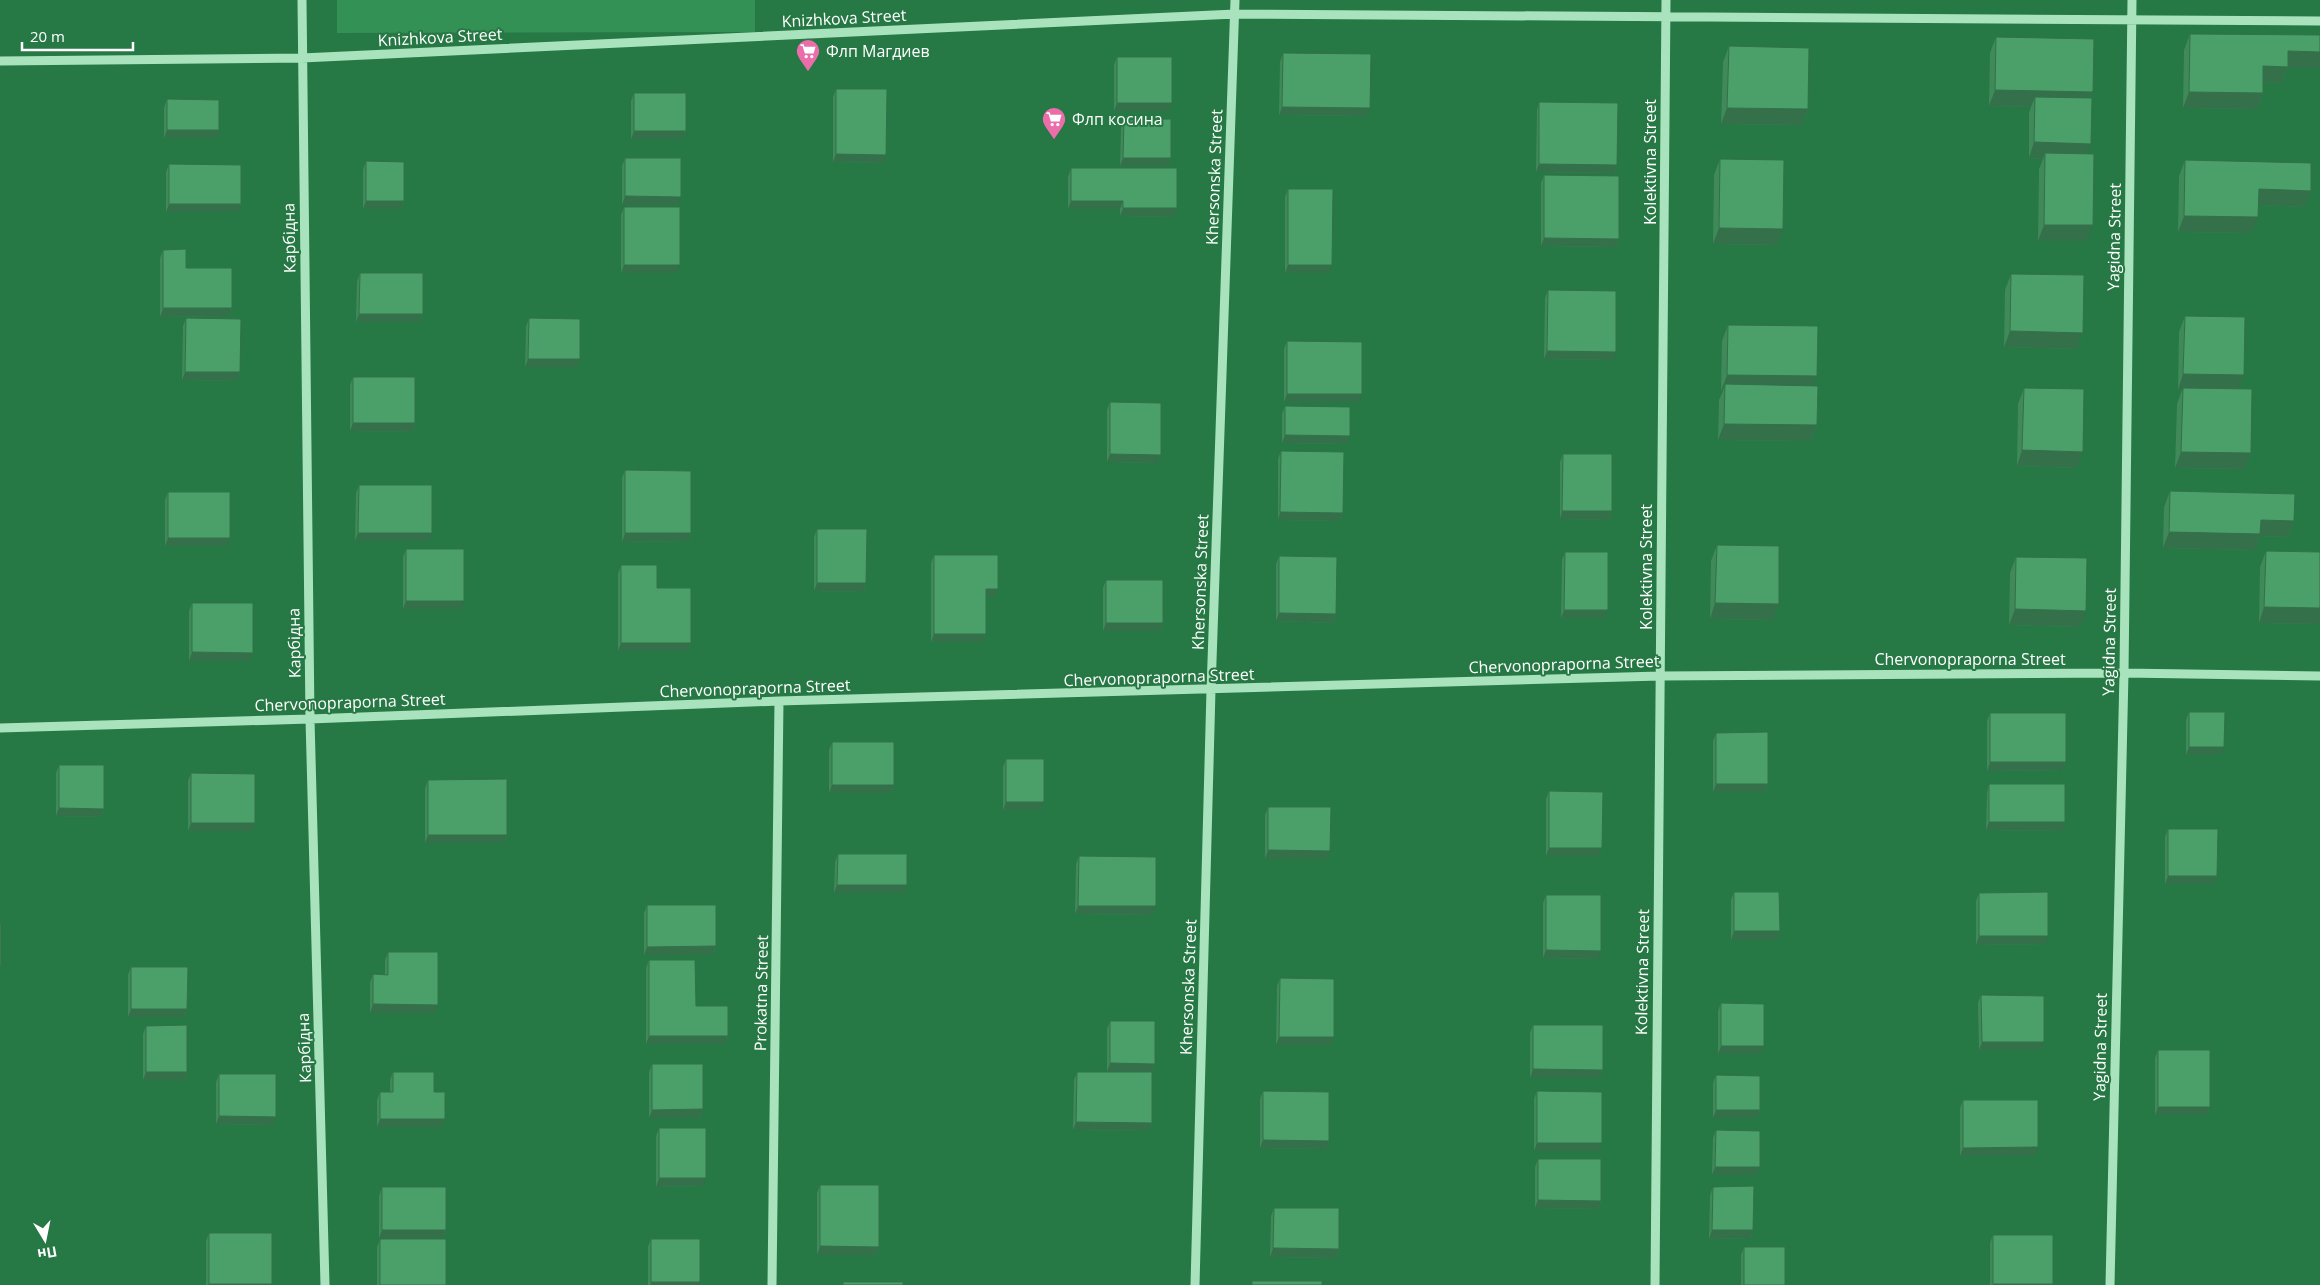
<svg xmlns="http://www.w3.org/2000/svg" width="2320" height="1285" viewBox="0 0 2320 1285" font-family="'Open Sans',sans-serif">
  <style>
    .green { fill: #349155 }
    .lines { fill: none; stroke-linecap: round; stroke-linejoin: round }
    .minor { stroke: #a8e3bd; stroke-width: 9 }
    .wall { fill: #408a5a }
    .shaded-wall { fill: #34704a }
    .building { fill: #4ba069; stroke: #34704a }
    .labels { text-anchor: middle; stroke-width: 4; stroke-linejoin: round; paint-order: stroke }
    .street-label { font-size: 16px; fill: #fff; stroke: #267844 }
    .poi-label { font-size: 16px; fill: #fff; stroke: #267844; text-anchor: start }
  </style>
  <rect width="100%" height="100%" fill="#267844"/>
  <path class="green" d="M337 0H755V32L337 33Z"/>
  <g class="lines">
    <path class="minor" d="M302 0 310 719 325 1285
      M0 61 302 58 1235 14 2320 21
      M0 728 310 719 779 701 1660 676 2124 673 2320 676
      M772 1285 779 701
      M1195 1285 1211 690 1235 0
      M1655 1285 1666 0
      M2110 1285 2124 673 2132 0"/>
  </g>
  <path class="wall" d="M2190 34 2320 35V68H2287L2282 83 2263 82V93L2257 109 2183 108 2184 50Z
    M1996 37 2093 92 2091 98 2087 154V241H2038L2039 169 2043 159 2029 158V113L2031 107 1989 106 1990 53Z
    M1729 46 1808 109 1802 125 1721 124 1723 62Z
    M1283 53 1367 116 1279 115 1280 62Z
    M1117 57 1169 111H1114V65Z
    M836 89 884 163 833 162V97Z
    M634 93 686 131 683 139H631V101Z
    M167 99 219 130 216 138H164V108Z
    M1539 102 1617 165 1614 173 1536 172 1537 110Z
    M1124 120 1171 158 1168 166H1120L1121 128Z
    M625 158 678 205H622V166Z
    M1720 159 1777 245 1713 244 1714 175Z
    M2185 160 2305 207 2258 205 2252 233 2178 232 2179 176Z
    M366 161 404 201 401 209H363V170Z
    M169 164 241 204 238 212H166V172Z
    M1071 168 1174 217 1120 216V209H1068V177Z
    M1544 175 1619 239 1616 247 1541 246V183Z
    M1288 189 1329 273H1285V197Z
    M624 207 677 273H621V215Z
    M163 250 232 308 229 316 160 317V258Z
    M360 273 423 314 420 322H356L357 281Z
    M2011 274 2083 333 2077 349 2004 347 2005 290Z
    M1548 290 1613 360 1544 359 1545 298Z
    M2185 316 2239 388 2251 453 2245 469 2175 468 2177 404 2182 390H2178L2179 332Z
    M186 318 240 372 237 381 182 380 183 326Z
    M529 318 577 367H525L526 327Z
    M1728 325 1814 386 1817 425 1811 441 1718 440 1719 400 1723 391H1721L1722 341Z
    M1287 341 1359 402H1284V349Z
    M353 377 415 423 413 432 350 431V385Z
    M2024 388 2077 468 2017 466 2018 404Z
    M1110 402 1161 455 1158 463 1107 462V410Z
    M1285 406 1347 444 1282 443V414Z
    M1281 451 1343 513 1340 521 1278 520V459Z
    M1563 454 1612 511 1609 520 1560 519V462Z
    M625 470 691 533 688 541 622 542V478Z
    M359 485 429 541H355L356 493Z
    M2170 491 2294 521 2288 537 2260 536 2255 550 2163 548 2164 507Z
    M168 492 227 546H165V500Z
    M817 529 866 583 864 592 814 591V537Z
    M1717 545 1773 620 1710 619 1711 561Z
    M406 549 461 609H403V557Z
    M2266 551 2320 552V624L2259 623 2260 567Z
    M1565 552 1605 618H1561L1562 560Z
    M934 555 995 597H986V634L983 642H931V563Z
    M1279 556 1336 614 1333 623 1276 621V564Z
    M2016 557 2080 627 2009 625 2010 573Z
    M621 565 657 588 691 643 688 651H618V574Z
    M1106 580 1163 623 1160 631H1103V588Z
    M192 603 253 653 250 661H189V611Z
    M2189 712 2221 755H2186V720Z
    M1990 713 2066 762 2063 770 1987 771V721Z
    M1716 733 1768 784 1765 792H1713V741Z
    M832 742 894 785 891 793H829V750Z
    M1006 759 1041 810H1003V767Z
    M59 765 104 809 101 817 56 816V773Z
    M191 773 252 831H188V781Z
    M428 780 507 835 504 843H425V788Z
    M1989 784 2062 831 1986 830 1987 793Z
    M1549 791 1602 848 1599 856H1546V799Z
    M1268 807 1328 859H1265V815Z
    M2168 829 2217 876 2214 884H2165V837Z
    M838 854 904 893H834L835 862Z
    M1079 856 1153 915 1075 914 1076 864Z
    M1734 892 1777 940H1731V900Z
    M1979 893 2045 944 1976 945V901Z
    M1546 895 1598 959 1543 958V903Z
    M647 905 716 946 713 955H644V913Z
    M388 952 435 1013H370V983L373 974 385 975V960Z
    M649 960 696 1006 728 1036 725 1044H646V968Z
    M131 967 187 1009 184 1017H128V975Z
    M1280 978 1331 1045H1276L1277 986Z
    M1981 995 2041 1050H1979L1978 1003Z
    M1721 1003 1761 1054H1718V1011Z
    M1110 1021 1155 1064 1152 1072V1123L1149 1131 1073 1130 1074 1080 1077 1072H1107V1029Z
    M1533 1025 1603 1070 1600 1078H1530V1033Z
    M146 1026 187 1072 184 1080H143V1034Z
    M2158 1050 2210 1107 2207 1115H2155V1058Z
    M652 1064 703 1109 700 1118H649V1072Z
    M393 1072 434 1092 442 1127H377V1100L380 1092H390V1080Z
    M219 1074 273 1125 216 1124V1082Z
    M1716 1075 1760 1110 1757 1118H1713V1083Z
    M1263 1091 1329 1141 1326 1149 1260 1148V1099Z
    M1537 1091 1599 1151H1534V1099Z
    M1963 1100 2035 1156H1960V1108Z
    M659 1128 703 1186 656 1187V1136Z
    M1716 1130 1757 1175H1712L1713 1138Z
    M1538 1159 1601 1201 1598 1209 1535 1208V1167Z
    M820 1185 879 1247 876 1255H817V1193Z
    M382 1187 446 1230 443 1238H379V1196Z
    M1713 1187 1753 1230 1751 1238 1709 1239 1710 1195Z
    M1274 1208 1339 1249 1336 1258 1270 1257 1271 1216Z
    M209 1233 272 1285H206V1241Z
    M1993 1235 2053 1284V1285H1990V1243Z
    M380 1239 446 1285H377V1247Z
    M651 1239 699 1285H648V1247Z
    M1744 1247 1785 1285H1741V1255Z"/>
  <path class="shaded-wall" d="M2288 51 2320 52V68H2287L2282 83 2258 82 2263 66Z
    M1995 90 2093 92 2087 108 2035 97 2031 107 1989 106Z
    M2189 92 2263 93 2257 109 2183 108Z
    M1117 103H1172L1169 111H1114Z
    M1282 107 1370 108 1367 116 1279 115Z
    M1727 108 1808 109 1802 125 1721 124Z
    M167 130H219L216 138H164Z
    M634 131H686L683 139H631Z
    M2034 142 2091 144 2085 160 2045 153 2043 159 2029 158Z
    M836 154 886 155 884 163 833 162Z
    M1123 158H1171L1168 166H1120Z
    M1539 164 1617 165 1614 173 1536 172Z
    M2259 189 2311 191 2305 207 2253 205Z
    M625 196 681 197 678 205H622Z
    M366 201H404L401 209H363Z
    M1071 201H1123L1120 209H1068Z
    M169 204H241L238 212H166Z
    M1123 208H1177L1174 217 1120 216Z
    M2184 216 2258 217 2252 233 2178 232Z
    M2044 225H2093L2087 241H2038Z
    M1719 228 1783 229 1777 245 1713 244Z
    M1544 238 1619 239 1616 247 1541 246Z
    M624 265H680L677 273H621Z
    M1288 265H1332L1329 273H1285Z
    M163 308H232L229 316 160 317Z
    M359 314H423L420 322H356Z
    M2010 331 2083 333 2077 349 2004 347Z
    M1547 351 1616 352 1613 360 1544 359Z
    M528 359H580L577 367H525Z
    M185 372H240L237 381 182 380Z
    M2183 374 2244 375 2238 391 2183 388 2182 390H2178Z
    M1727 375 1817 376 1811 392 1725 384 1723 391H1721Z
    M1287 394H1362L1359 402H1284Z
    M353 423H415L413 432 350 431Z
    M1724 424 1817 425 1811 441 1718 440Z
    M1285 435 1350 436 1347 444 1282 443Z
    M2022 450 2083 452 2077 468 2017 466Z
    M2181 452 2251 453 2245 469 2175 468Z
    M1110 454 1161 455 1158 463 1107 462Z
    M1562 511H1612L1609 520 1560 519Z
    M1280 512 1343 513 1340 521 1278 520Z
    M2261 520 2294 521 2288 537 2260 536 2255 550 2163 548 2169 532Z
    M358 533H432L429 541H355Z
    M625 533H691L688 541 622 542Z
    M168 538H230L227 546H165Z
    M817 583H866L864 592 814 591Z
    M986 589H998L995 597H983Z
    M406 601H464L461 609H403Z
    M1715 603 1779 604 1773 620 1710 619Z
    M2264 607 2320 608V624L2259 623Z
    M2015 609 2086 611 2080 627 2009 625Z
    M1564 610H1608L1605 618H1561Z
    M1279 613 1336 614 1333 623 1276 621Z
    M1106 623H1163L1160 631H1103Z
    M934 634H986L983 642H931Z
    M621 643H691L688 651H618Z
    M192 652 253 653 250 661H189Z
    M2189 747H2224L2221 755H2186Z
    M1990 762H2066L2063 770 1987 771Z
    M1716 784H1768L1765 792H1713Z
    M832 785H894L891 793H829Z
    M1006 802H1044L1041 810H1003Z
    M59 808 104 809 101 817 56 816Z
    M1989 822H2065L2062 831 1986 830Z
    M191 823H255L252 831H188Z
    M428 835H507L504 843H425Z
    M1549 848H1602L1599 856H1546Z
    M1268 850 1330 851 1328 859H1265Z
    M2168 876H2217L2214 884H2165Z
    M837 885H907L904 893H834Z
    M1078 906H1156L1153 915 1075 914Z
    M1734 931H1780L1777 940H1731Z
    M1979 936H2048L2045 944 1976 945Z
    M716 946 713 955H644L647 947Z
    M1546 950 1601 951 1598 959 1543 958Z
    M373 1004 438 1005 435 1013H370Z
    M131 1009H187L184 1017H128Z
    M649 1036H728L725 1044H646Z
    M1279 1037H1334L1331 1045H1276Z
    M1982 1042H2044L2041 1050H1979Z
    M1721 1046H1764L1761 1054H1718Z
    M1110 1063 1155 1064 1152 1072H1107Z
    M1533 1069 1603 1070 1600 1078H1530Z
    M146 1072H187L184 1080H143Z
    M2158 1107H2210L2207 1115H2155Z
    M703 1109 700 1118H649L652 1110Z
    M1716 1110H1760L1757 1118H1713Z
    M219 1116 276 1117 273 1125 216 1124Z
    M380 1119H445L442 1127H377Z
    M1076 1122 1152 1123 1149 1131 1073 1130Z
    M1263 1140 1329 1141 1326 1149 1260 1148Z
    M1537 1143H1602L1599 1151H1534Z
    M2038 1147 2035 1156H1960L1963 1148Z
    M1715 1167H1760L1757 1175H1712Z
    M659 1178H706L703 1186 656 1187Z
    M1538 1200 1601 1201 1598 1209 1535 1208Z
    M382 1230H446L443 1238H379Z
    M1712 1230H1753L1751 1238 1709 1239Z
    M820 1246 879 1247 876 1255H817Z
    M1273 1248 1339 1249 1336 1258 1270 1257Z
    M651 1282H700L699 1285H650Z
    M209 1284H272V1285H208Z
    M1993 1284H2053V1285H1993Z"/>
  <path class="building" d="M2190 34 2320 35V52L2288 51V67L2263 66V93L2189 92Z
    M1996 37 2094 39 2093 92 1995 90Z
    M1729 46 1809 48 1808 109 1727 108Z
    M1283 53 1371 54 1370 108 1282 107Z
    M1117 57H1172V103H1117Z
    M836 89H887L886 155 836 154Z
    M634 93H686V131H634Z
    M2035 97 2092 98 2091 144 2034 142Z
    M167 99 219 100V130H167Z
    M1539 102 1618 103 1617 165 1539 164Z
    M1171 119V158H1123L1124 120Z
    M2045 153 2094 154 2093 225H2044Z
    M625 158H681V197L625 196Z
    M1720 159 1784 160 1783 229 1719 228Z
    M2185 160 2311 163V191L2259 189 2258 217 2184 216Z
    M366 161 404 162V201H366Z
    M169 164 241 165V204H169Z
    M1071 168H1177V208H1123V201H1071Z
    M1544 175 1619 176V239L1544 238Z
    M1288 189H1333L1332 265H1288Z
    M624 207H680V265H624Z
    M186 249V268H232V308H163V250Z
    M360 273H423V314H359Z
    M2011 274 2084 275 2083 333 2010 331Z
    M1548 290 1616 291V352L1547 351Z
    M2185 316 2245 317 2244 375 2183 374Z
    M186 318 241 319 240 372H185Z
    M529 318 580 319V359H528Z
    M1728 325 1818 326 1817 376 1727 375Z
    M1287 341 1362 342V394H1287Z
    M353 377H415V423H353Z
    M1725 384 1818 386 1817 425 1724 424Z
    M2024 388 2084 389 2083 452 2022 450Z
    M2183 388 2252 389 2251 453 2181 452Z
    M1110 402 1161 403V455L1110 454Z
    M1285 406 1350 407V436L1285 435Z
    M1281 451 1344 452 1343 513 1280 512Z
    M1563 454H1612V511H1562Z
    M625 470 691 471V533H625Z
    M359 485H432V533H358Z
    M2170 491 2295 494 2294 521 2261 520 2260 534 2169 532Z
    M168 492H230V538H168Z
    M817 529H867L866 583H817Z
    M1717 545 1779 546V604L1715 603Z
    M406 549H464V601H406Z
    M2266 551 2320 552V608L2264 607Z
    M1565 552H1608V610H1564Z
    M934 555H998V589H986V634H934Z
    M1279 556 1337 557 1336 614 1279 613Z
    M2016 557 2087 558 2086 611 2015 609Z
    M621 565H657V588H691V643H621Z
    M1106 580H1163V623H1106Z
    M192 603H253V653L192 652Z
    M2189 712H2225L2224 747H2189Z
    M1990 713H2066V762H1990Z
    M1768 732V784H1716V733Z
    M832 742H894V785H832Z
    M1006 759H1044V802H1006Z
    M59 765H104V809L59 808Z
    M191 773 255 774V823H191Z
    M507 779V835H428V780Z
    M1989 784H2065V822H1989Z
    M1549 791 1603 792 1602 848H1549Z
    M1268 807H1331L1330 851 1268 850Z
    M2168 829H2218L2217 876H2168Z
    M838 854H907V885H837Z
    M1079 856 1156 857V906H1078Z
    M1734 892H1779L1780 931H1734Z
    M2048 892V936H1979V893Z
    M1546 895H1601V951L1546 950Z
    M647 905H716V946L647 947Z
    M0 923H1V966H0Z
    M388 952H438V1005L373 1004V974L388 975Z
    M649 960H695L696 1006H728V1036H649Z
    M131 967H188L187 1009H131Z
    M1280 978 1334 979V1037H1279Z
    M1981 995 2044 996V1042H1982Z
    M1721 1003 1764 1004V1046H1721Z
    M1110 1021H1155V1064L1110 1063Z
    M187 1025V1072H146V1026Z
    M1533 1025H1603V1070L1533 1069Z
    M2158 1050H2210V1107H2158Z
    M652 1064H703V1109L652 1110Z
    M393 1072H434V1092H445V1119H380V1092H393Z
    M1077 1072H1152V1123L1076 1122Z
    M219 1074H276V1117L219 1116Z
    M1716 1075 1760 1076V1110H1716Z
    M1263 1091 1329 1092V1141L1263 1140Z
    M1537 1091 1602 1092V1143H1537Z
    M1963 1100H2038V1147L1963 1148Z
    M659 1128H706V1178H659Z
    M1716 1130 1760 1131V1167H1715Z
    M1538 1159H1601V1201L1538 1200Z
    M820 1185H879V1247L820 1246Z
    M1754 1186 1753 1230H1712L1713 1187Z
    M382 1187H446V1230H382Z
    M1274 1208H1339V1249L1273 1248Z
    M209 1233H272V1284H209Z
    M1993 1235H2053V1284H1993Z
    M380 1239H446V1285H380Z
    M651 1239H700V1282H651Z
    M1744 1247H1785V1285H1744Z
    M1252 1281H1322V1285H1252Z
    M843 1282H903V1285H843Z"/>
  <defs>
    <g id="supermarket-pin" transform="scale(1.25)"><path d="M0 17L-7.5 6A9.5 9.5 0 1 1 7.5 6Z" fill="#eb6eab" stroke="#267844"/><path d="M-6-5.5h2.5l.6 2H6L4.5 2H-2.5L-4.4-4H-6ZM-1.5 3.2a1.3 1.3 0 1 0 .1 0ZM3 3.2a1.3 1.3 0 1 0 .1 0Z" fill="#fff"/></g>
  </defs>
  <g fill-rule="evenodd">
    <use href="#supermarket-pin" x="808" y="51"/>
    <use href="#supermarket-pin" x="1054" y="119"/>
  </g>
  <g class="labels">
    <g class="street-label">
      <text transform="translate(844 18) rotate(-3)" y="6">Knizhkova Street</text>
      <text transform="translate(440 37) rotate(-3)" y="6">Knizhkova Street</text>
      <text transform="translate(1650 162) rotate(-90)" y="6">Kolektivna Street</text>
      <text transform="translate(1214 177) rotate(-88)" y="6">Khersonska Street</text>
      <text transform="translate(2114 237) rotate(-89)" y="6">Yagidna Street</text>
      <text transform="translate(289 238) rotate(-91)" y="6">Карбідна</text>
      <text transform="translate(1646 567) rotate(-90)" y="6">Kolektivna Street</text>
      <text transform="translate(1200 582) rotate(-88)" y="6">Khersonska Street</text>
      <text transform="translate(2109 642) rotate(-89)" y="6">Yagidna Street</text>
      <text transform="translate(294 643) rotate(-91)" y="6">Карбідна</text>
      <text x="1970" y="665">Chervonopraporna Street</text>
      <text transform="translate(1564 664) rotate(-2)" y="6">Chervonopraporna Street</text>
      <text transform="translate(1159 677) rotate(-2)" y="6">Chervonopraporna Street</text>
      <text transform="translate(755 688) rotate(-2)" y="6">Chervonopraporna Street</text>
      <text transform="translate(350 702) rotate(-2)" y="6">Chervonopraporna Street</text>
      <text transform="translate(1642 972) rotate(-89)" y="6">Kolektivna Street</text>
      <text transform="translate(1188 987) rotate(-88)" y="6">Khersonska Street</text>
      <text transform="translate(761 993) rotate(-89)" y="6">Prokatna Street</text>
      <text transform="translate(2100 1047) rotate(-89)" y="6">Yagidna Street</text>
      <text transform="translate(304 1048) rotate(-92)" y="6">Карбідна</text>
    </g>
    <g class="poi-label">
      <text x="826" y="57">Флп Магдиев</text>
      <text x="1072" y="125">Флп косина</text>
    </g>
  </g>
  <g transform="translate(45 1240) rotate(170)" stroke="#267844" stroke-width="4" paint-order="stroke">
  <path d="M0-4L9 19L0 12L-9 19Z" fill="#ffffff"/>
  <text y="-8" font-size="14" font-weight="bold" text-anchor="middle" fill="#ffffff">Пн</text>
  </g>
  <path d="M22 42v8h111v-8" fill="none" stroke="#ffffff" stroke-width="2.5"/>
  <text x="30" y="42" font-size="15" fill="#ffffff" stroke="#267844" stroke-width="4" paint-order="stroke">20 m</text>
</svg>
